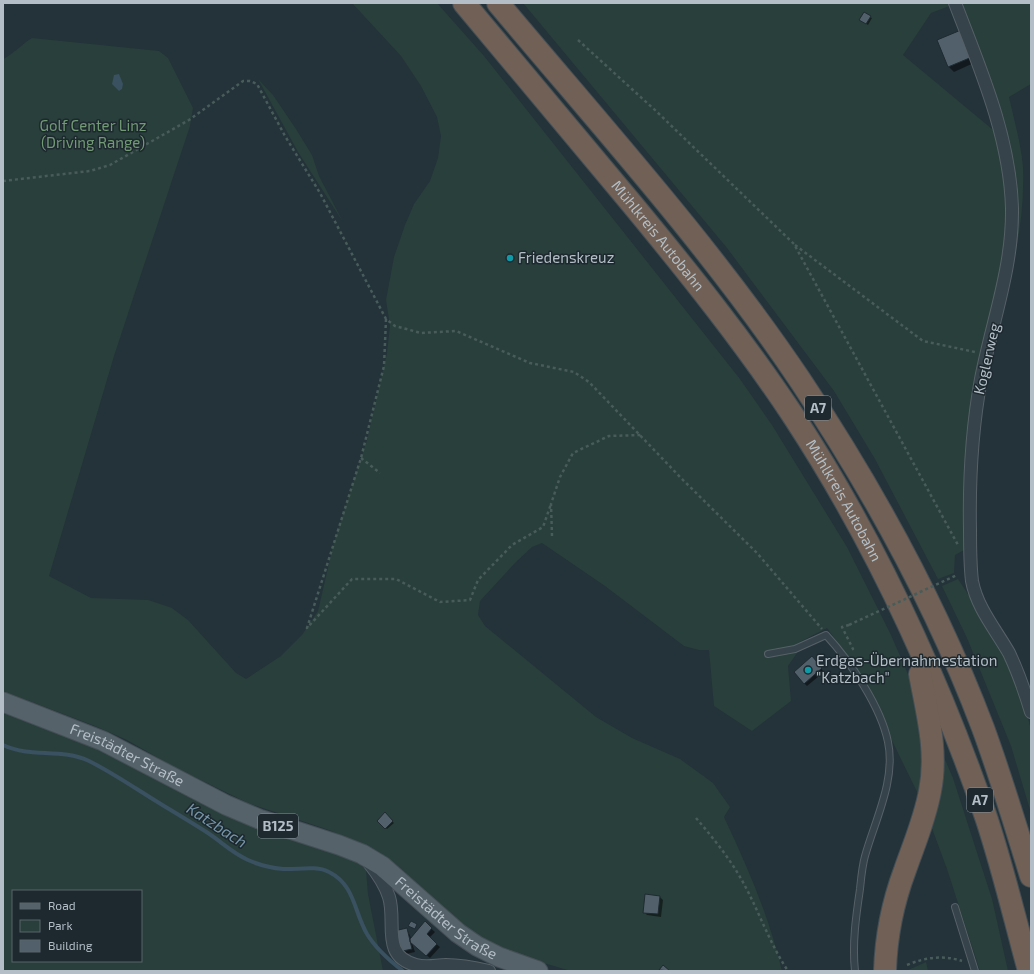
<svg xmlns="http://www.w3.org/2000/svg" width="1034" height="974" viewBox="0 0 1034 974" font-family="'Exo 2',sans-serif">
  <style>
    .green { fill: #293f3b; fill-rule: evenodd }
    .water { fill: #395160 }
    .shadow { fill: #0007 }
    .lines { fill: none; stroke-linecap: round; stroke-linejoin: round }
    .stream { stroke: #395160; stroke-width: 4 }
    .building { fill: #51606a; stroke: #1f2a31 }
    .lane-casing { stroke: #566168; stroke-width: 8 }
    .street-casing { stroke: #566168; stroke-width: 14 }
    .primary-casing { stroke: #444f56; stroke-width: 21 }
    .highway-casing { stroke: #434e55; stroke-width: 24 }
    .path { stroke: #485c5a; stroke-width: 2.5; stroke-dasharray: 3 3; stroke-linecap: butt }
    .lane { stroke: #37434a; stroke-width: 6 }
    .street { stroke: #37434a; stroke-width: 12 }
    .primary { stroke: #56626a; stroke-width: 19 }
    .highway { stroke: #706055; stroke-width: 22 }
    .path-bridge { stroke: #485c5a; stroke-width: 2.5; stroke-dasharray: 3 3; stroke-linecap: butt }
    .culture-dot { fill: #0f9aa8; stroke: #1d282f; stroke-width: 1.5 }
    .labels { text-anchor: middle; stroke-width: 3; stroke-linejoin: round; paint-order: stroke }
    .shield { fill: #1d282f; stroke: #869199; stroke-width: 1 }
    .shield-label { font-size: 14px; font-weight: bold; fill: #b3bec6 }
    .park-label { font-size: 15px; fill: #729a74; stroke: #1d282f }
    .street-label { font-size: 15px; fill: #b3bec6; stroke: #1d282f }
    .poi-label { font-size: 15px; fill: #b3bec6; stroke: #1d282f; text-anchor: start }
    .water-label { font-size: 16px; font-style: italic; fill: #7595a8; stroke: #1d282f }
  </style>
  <rect width="100%" height="100%" fill="#24323a"/>
  <path class="green" d="M352 3H437L484 56 740 379 772 425 847 547 891 635 953 778 992 899 1008 971H980L947 869 923 804 858 671 827 628 794 645 797 653 788 666 791 701 752 731 714 706 709 650H699L684 646 605 586 542 543 532 547 515 563 480 601 478 615 485 626 596 717 632 738 680 759 713 783 730 807 724 817C748 868 769 916 782 971H571L520 956 480 937 457 920 398 866 379 852 329 830 248 803 174 767 127 740 95 726 3 691V59C8 58 25 42 32 38L159 51 168 58 193 108 190 126 114 356 49 576 91 598 148 600 172 608 188 620 236 673 246 679 281 656 302 635 318 611 334 542 367 440 387 353 390 326 386 300 394 257 405 225 414 204 430 181 438 158 441 136 437 117 421 86 401 56Z
    M523 3H951L952 5 931 13 903 55 998 134 1003 153 1008 231 992 323 966 549 955 555 954 573 938 579 875 459 834 391 727 248Z
    M959 3H1031V84L1009 97C1014 120 1021 143 1023 167 1025 216 1015 264 1001 312L1016 201Z
    M258 79 273 95 296 129 312 155 319 176 343 222 298 152Z
    M958 579 986 621 1006 658 1023 698 1031 730V813L1011 746 967 638 942 586Z
    M3 708 53 726 357 861 366 870 368 894 383 971H3ZM13 891H141V961H13Z
    M926 962 928 971H906Z"/>
  <path class="water" d="M119 74 123 84 122 89 119 91 112 84 114 75Z"/>
  <path class="shadow" d="M864 14 872 18 868 25 862 21Z
    M961 31 976 62 954 72 949 67 939 41Z
    M815 661 824 672 807 686 804 683Z
    M385 814 394 823 387 829 378 821Z
    M660 897 663 900 661 917 647 915 644 912Z
    M425 923 435 932 429 938 440 947 430 958 412 943 415 952 402 955 407 929 411 938Z"/>
  <g class="lines">
    <path class="stream" d="M3 745C30 758 61 748 89 761 115 774 139 791 164 806 179 815 194 824 208 833 223 843 231 852 248 860 259 865 272 868 283 869 297 870 316 865 329 872 355 885 354 912 367 934 376 949 390 961 403 971"/>
  </g>
  <path class="building" d="M864 12 871 16 866 24 859 20Z
    M961 30 972 57 948 67 937 40Z
    M812 656 822 668 804 684 794 672Z
    M385 812 393 821 385 829 377 821Z
    M645 894 660 896 658 914 643 913Z
    M411 921 417 924 415 929 408 926Z
    M425 921 432 928 427 934 437 944 426 956 410 942V939Z
    M407 928 412 949 398 952 394 931Z
    M663 965 670 971 659 970Z"/>
  <g class="lines">
    <g class="lane-casing">
      <path id="lane" d="M768 654 795 649 826 635C850 661 881 707 888 742 896 780 875 820 865 856 862 867 861 879 860 889 856 916 852 944 855 971
        M955 907 975 971"/>
    </g>
    <g class="street-casing">
      <path id="street" d="M955 3C980 68 1010 137 1012 208 1013 267 992 322 981 379 972 428 969 479 970 530 970 547 970 564 972 581 977 608 996 630 1009 653 1018 672 1025 692 1031 712
        M369 863C377 873 385 884 389 897 397 922 380 956 416 965 427 968 436 965 446 965 460 965 476 968 489 971"/>
    </g>
    <g class="primary-casing">
      <g id="primary">
        <path id="s1" d="M3 702 103 741 226 805 259 819 339 845 362 854 382 866 458 933 477 946 499 957 538 971"/>
      </g>
    </g>
    <g class="highway-casing">
      <g id="highway">
        <path id="s2" d="M464 3C520 70 576 137 632 204 689 273 745 343 794 417 875 541 938 678 986 817 1003 868 1015 920 1029 971"/>
        <path d="M498 3C601 126 710 246 800 380 872 488 937 606 983 728 1001 777 1016 827 1031 876"/>
        <path d="M885 971C886 937 893 902 905 870 914 844 925 819 930 791 938 751 927 713 920 674"/>
      </g>
    </g>
    <path class="path" d="M578 40 656 111 794 244 958 545
      M3 181 90 171 110 165 189 120 243 81H250L257 84 285 136 320 193 386 319 395 326 421 333 456 331 530 363 574 372 589 382 681 478 757 553 822 629
      M795 245 923 341 975 352
      M386 319 384 366 361 458 307 628 352 579H396L440 602 470 600 478 580 512 545 543 527 551 504
      M361 458 380 473
      M552 536 551 504 560 477 573 453 609 436 641 435
      M849 625 842 627 853 649 850 650
      M696 818C714 839 732 861 745 886 760 914 770 944 788 971
      M907 965C926 957 943 955 962 961"/>
    <use href="#lane" class="lane"/>
    <use href="#street" class="street"/>
    <use href="#primary" class="primary"/>
    <use href="#highway" class="highway"/>
    <path class="path-bridge" d="M849 625 957 575"/>
  </g>
  <g class="culture-dot">
    <circle cx="510" cy="258" r="4"/>
    <circle cx="808" cy="670" r="4"/>
  </g>
  <g class="labels">
    <g class="shield">
      <rect x="805" y="396" width="26" height="24" rx="3"/>
      <rect x="967" y="788" width="26" height="24" rx="3"/>
      <rect x="258" y="814" width="40" height="24" rx="3"/>
    </g>
    <g class="shield-label">
      <text x="818" y="413">A7</text>
      <text x="980" y="805">A7</text>
      <text x="278" y="831">B125</text>
    </g>
    <g class="park-label">
      <text x="93" y="131">Golf Center Linz<tspan x="93" dy="17">(Driving Range)</tspan></text>
    </g>
    <g class="street-label">
      <text dy="5" stroke="none"><textPath href="#s2" startOffset="303">Mühlkreis Autobahn</textPath></text>
      <text transform="translate(987 359) rotate(-77)" y="5">Koglerweg</text>
      <text dy="5" stroke="none"><textPath href="#s2" startOffset="627">Mühlkreis Autobahn</textPath></text>
      <text dy="5" stroke="none"><textPath href="#s1" startOffset="135">Freistädter Straße</textPath></text>
      <text dy="5" stroke="none"><textPath href="#s1" startOffset="497">Freistädter Straße</textPath></text>
    </g>
    <g class="poi-label">
      <text x="518" y="263">Friedenskreuz</text>
      <text x="816" y="666">Erdgas-Übernahmestation<tspan x="816" dy="17">"Katzbach"</tspan></text>
    </g>
    <g class="water-label">
      <text transform="translate(217 825) rotate(33)" y="6">Katzbach</text>
    </g>
  </g>
  <rect width="1034" height="974" fill="none" stroke="#b3bec6" stroke-width="8"/>
  <rect x="12" y="890" width="130" height="72" fill="#1d282f" stroke="#59646b"/>
  <rect x="20" y="903" width="20" height="6" fill="#56626a" stroke="#59646b"/>
  <text x="48" y="910" font-size="12" fill="#b3bec6">Road</text>
  <rect x="20" y="920" width="20" height="12" fill="#293f3b" stroke="#59646b"/>
  <text x="48" y="930" font-size="12" fill="#b3bec6">Park</text>
  <rect x="20" y="940" width="20" height="12" fill="#51606a" stroke="#59646b"/>
  <text x="48" y="950" font-size="12" fill="#b3bec6">Building</text>
</svg>
